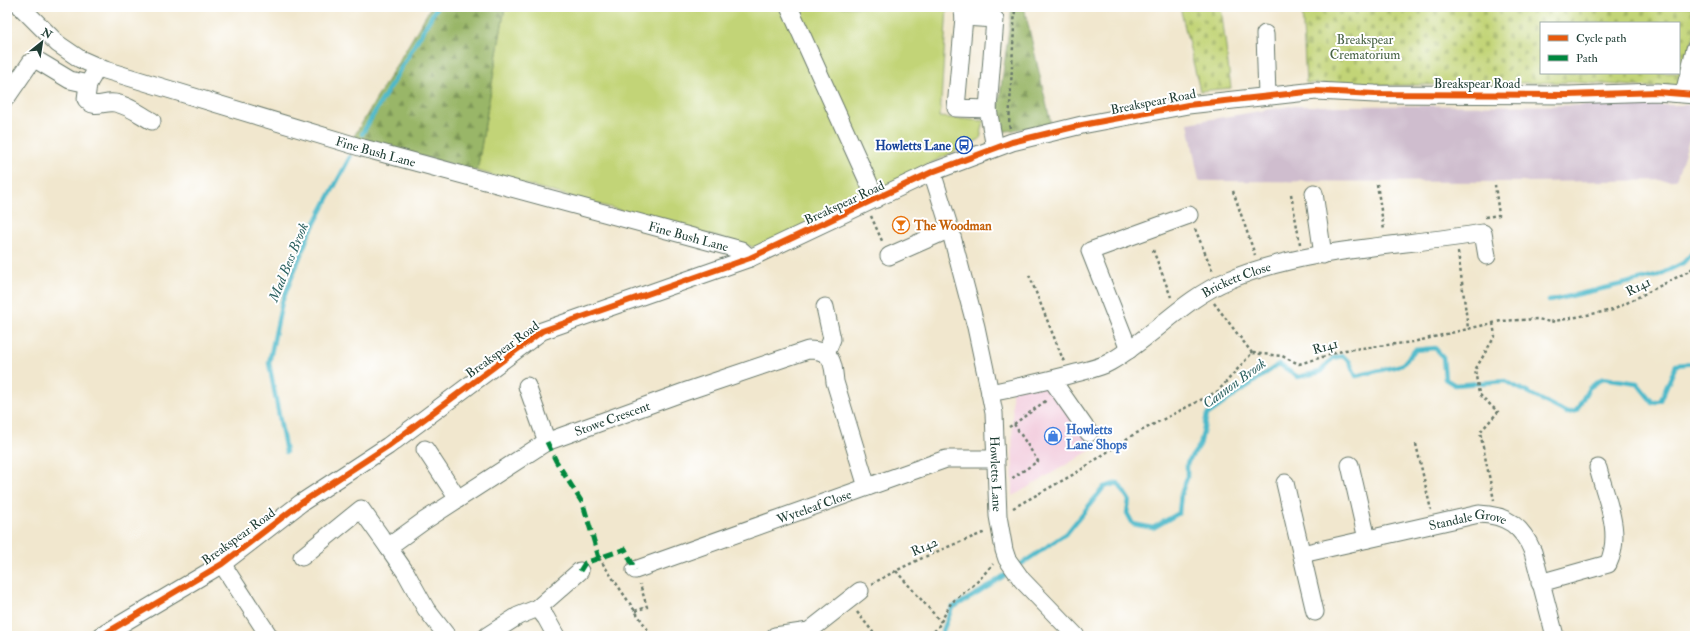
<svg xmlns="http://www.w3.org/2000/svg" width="1702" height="643" viewBox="0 0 1702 643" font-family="'IM FELL Double Pica',serif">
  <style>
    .built { fill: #f3cfdf }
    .industrial { fill: #cfbdce }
    .green { fill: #c2d477; stroke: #708856 }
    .forest { fill: url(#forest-firs); stroke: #5c7a4e }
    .cemetery { fill: url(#cemetery-stones); stroke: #708856; fill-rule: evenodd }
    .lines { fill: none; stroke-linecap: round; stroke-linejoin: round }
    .stream { stroke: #4eb9ca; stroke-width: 4.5 }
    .minor-casing { stroke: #68786a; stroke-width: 19 }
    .path { stroke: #68786a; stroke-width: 2.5; stroke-dasharray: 3 3; stroke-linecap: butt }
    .minor { stroke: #fff; stroke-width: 17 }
    .quiet { stroke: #00873e; stroke-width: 5; stroke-dasharray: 10 5; stroke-linecap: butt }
    .cycleway-casing { stroke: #fff; stroke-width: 8 }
    .cycleway { stroke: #e8590c; stroke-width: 6 }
    .labels { text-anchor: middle; stroke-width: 4; stroke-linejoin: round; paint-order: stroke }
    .park-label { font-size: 13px; fill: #486345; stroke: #fff }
    .street-label { font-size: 13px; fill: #1f3d34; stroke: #fff }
    .transit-label { font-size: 13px; font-weight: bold; fill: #164399; stroke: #fff; text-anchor: end }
    .food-label { font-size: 13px; font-weight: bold; fill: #c56008; stroke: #fff; text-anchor: start }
    .shop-label { font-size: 13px; font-weight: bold; fill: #366cbe; stroke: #fff; text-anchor: start }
    .water-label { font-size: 14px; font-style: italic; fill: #2d6261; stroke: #fff }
  </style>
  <defs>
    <pattern id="forest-firs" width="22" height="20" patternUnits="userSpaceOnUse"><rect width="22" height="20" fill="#99b668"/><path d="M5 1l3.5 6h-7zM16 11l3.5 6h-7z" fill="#7c9556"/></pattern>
    <pattern id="cemetery-stones" width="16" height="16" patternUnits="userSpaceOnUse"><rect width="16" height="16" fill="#c2d477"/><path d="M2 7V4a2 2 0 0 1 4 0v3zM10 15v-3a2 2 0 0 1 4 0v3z" fill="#a6b768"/></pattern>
  </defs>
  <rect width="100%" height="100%" fill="#fff"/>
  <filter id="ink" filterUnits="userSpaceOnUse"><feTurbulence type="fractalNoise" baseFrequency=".025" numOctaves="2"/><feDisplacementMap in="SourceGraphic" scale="8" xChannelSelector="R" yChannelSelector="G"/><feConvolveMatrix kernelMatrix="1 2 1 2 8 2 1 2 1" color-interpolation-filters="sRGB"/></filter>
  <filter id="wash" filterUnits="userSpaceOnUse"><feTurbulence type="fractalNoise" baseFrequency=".012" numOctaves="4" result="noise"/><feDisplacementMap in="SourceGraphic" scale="16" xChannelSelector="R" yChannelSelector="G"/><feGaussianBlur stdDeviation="0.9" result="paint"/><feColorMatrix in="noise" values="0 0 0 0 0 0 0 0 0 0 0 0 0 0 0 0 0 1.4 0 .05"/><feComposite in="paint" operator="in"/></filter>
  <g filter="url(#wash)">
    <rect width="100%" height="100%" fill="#f1e7ce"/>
    <path class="built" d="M1045 374 1098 446 1013 496 1012 375Z"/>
    <path class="industrial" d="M1695 105V122L1676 180 1529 182 1199 181 1188 123 1290 106Z"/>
    <path class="green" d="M505 7H947L940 117 984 121 980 139 757 248 477 171Z"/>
    <path class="forest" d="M431 7H505L477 171 353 138Z
      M1012 7H1024L1051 124 1001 132 997 118Z"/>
    <path class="cemetery" d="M1180 7H1221L1231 88 1200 91Z
      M1302 7H1695V31L1680 89 1573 82 1364 86 1306 83ZM1541 23H1679V73H1541Z"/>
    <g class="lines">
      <path class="stream" d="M362 134 437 7
        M1549 301 1657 276 1683 263 1695 250
        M286 452 269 363 282 302 309 234 350 157
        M941 636 952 608 980 592 1067 533 1104 487 1118 483 1129 500 1127 513 1133 524 1153 528 1179 513 1181 494 1187 478V463L1200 445 1207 415 1279 364 1298 377 1320 372 1333 358 1342 356 1349 361 1356 376 1402 365 1415 350 1435 348 1443 357 1445 379 1455 385 1505 381 1567 413 1576 411 1589 388 1603 378 1637 383 1653 403 1661 400 1676 365 1695 363"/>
    </g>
  </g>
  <g filter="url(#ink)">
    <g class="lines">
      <g class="minor-casing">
        <g id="minor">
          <path id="s1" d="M21 7 58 44 80 59 105 70 363 148 741 250 750 258"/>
          <path d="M789 7 876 199"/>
          <path d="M962 7 964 17 995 19 988 109 995 148"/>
          <path d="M964 17 956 108 988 109"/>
          <path d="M1265 34 1267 96"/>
          <path d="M88 84 86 99C95 110 103 101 115 103 128 105 141 115 152 121"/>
          <path d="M1684 93 1695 49"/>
          <path d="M7 97 31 62 35 60 40 62 70 80 88 84 98 67"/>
          <path id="s2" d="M932 172 950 229 976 327 990 393 994 413 998 516 1004 550 1007 559 1022 580 1076 636"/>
          <path d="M1314 193 1323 255"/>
          <path d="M889 256 950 229"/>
          <path d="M825 307 832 339 826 353"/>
          <path d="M1129 350 1090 251 1189 215"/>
          <path d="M1052 380 1089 433"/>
          <path d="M527 386 547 442"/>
          <path id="s3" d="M990 393C1019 387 1047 381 1076 373 1087 370 1100 368 1110 362 1152 338 1184 298 1229 280 1308 247 1399 247 1483 233L1487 256"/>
          <path d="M425 449 458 499"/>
          <path d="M1350 465 1367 539"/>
          <path d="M1285 483 1315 612"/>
          <path id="s4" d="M1302 554 1479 514C1507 515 1522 526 1533 552L1555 636"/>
          <path d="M302 557 361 509 388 547"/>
          <path d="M222 564 269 636"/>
          <path id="s5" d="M635 570 946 459H996"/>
          <path d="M1540 583 1608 564C1623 533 1606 499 1598 468"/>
          <path d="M538 608 546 618 556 636"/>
          <path d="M101 636 222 564 301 503 388 446 542 331 750 258 932 172 1012 142 1082 125 1188 105 1316 91 1375 94 1569 95 1657 92 1695 95"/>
          <path id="s6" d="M447 636 426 609 406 573 388 547 424 521 546 442 684 392 808 350C832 350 833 361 835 382L867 487"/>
          <path d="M487 636 518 616 538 608 580 571"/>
          <path d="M775 636 809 631 860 591"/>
        </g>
      </g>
      <path class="path" d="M1010 128 1009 125 1015 7
        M1377 184 1384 230
        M1233 191 1255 255
        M1291 194 1300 244
        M871 216 883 243
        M1485 217 1499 215 1495 185
        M1195 229 1213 272
        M1153 250 1171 297
        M1458 252 1468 328
        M1029 275 1064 362
        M1214 303 1252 353
        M1493 323 1495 336 1475 370 1479 394 1498 412 1480 432 1494 500
        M1014 424 1047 400
        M1009 427 1014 424 1038 461 1011 479
        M1416 444 1431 510
        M1013 508 1076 473 1131 436 1218 391 1252 353 1282 356 1299 364 1345 350 1413 342 1501 321 1538 319 1550 322 1613 310 1689 271 1695 266
        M599 558 652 636
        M896 571 941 622
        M872 584C908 563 946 547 986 532
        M635 611 647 607 640 584
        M857 612 876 636
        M930 636 938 627 951 603 976 583 993 564"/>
      <use href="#minor" class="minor"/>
      <path class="quiet" d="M547 442 556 461 583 504 599 558
        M580 571 585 563 625 549 635 570"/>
      <g class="cycleway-casing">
        <path id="cycleway" d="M101 636 222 564 301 503 388 446 542 331 750 258 932 172 1012 142 1082 125 1188 105 1316 91 1375 94 1569 95 1657 92 1695 95"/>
      </g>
      <use href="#cycleway" class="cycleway"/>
    </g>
  </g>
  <defs>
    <g id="bus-ring" transform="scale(0.9)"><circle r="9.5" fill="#fff" stroke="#1a4fb4" stroke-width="1.5"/><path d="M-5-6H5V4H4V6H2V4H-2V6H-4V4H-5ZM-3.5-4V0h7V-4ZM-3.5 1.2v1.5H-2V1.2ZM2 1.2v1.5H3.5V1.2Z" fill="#1a4fb4"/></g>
    <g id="bar-ring" transform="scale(0.9)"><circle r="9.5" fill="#fff" stroke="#e8710a" stroke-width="1.5"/><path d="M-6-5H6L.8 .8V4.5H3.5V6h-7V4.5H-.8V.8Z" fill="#e8710a"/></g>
    <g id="shop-ring" transform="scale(0.9)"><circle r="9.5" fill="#fff" stroke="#3f7fe0" stroke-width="1.5"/><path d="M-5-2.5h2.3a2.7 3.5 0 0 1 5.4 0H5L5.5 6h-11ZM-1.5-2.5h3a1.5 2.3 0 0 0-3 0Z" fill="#3f7fe0"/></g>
  </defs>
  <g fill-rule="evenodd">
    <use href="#bus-ring" x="964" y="145"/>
    <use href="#bar-ring" x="901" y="225"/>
    <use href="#shop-ring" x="1053" y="436"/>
  </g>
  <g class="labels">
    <g class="park-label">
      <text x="1365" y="44">Breakspear<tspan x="1365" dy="15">Crematorium</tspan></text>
    </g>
    <g class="street-label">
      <text x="1477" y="88">Breakspear Road</text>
      <text transform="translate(1153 101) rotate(-11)" y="5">Breakspear Road</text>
      <text dy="5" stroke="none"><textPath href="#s1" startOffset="389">Fine Bush Lane</textPath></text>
      <text transform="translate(844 202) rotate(-25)" y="5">Breakspear Road</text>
      <text dy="5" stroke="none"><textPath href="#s1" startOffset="713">Fine Bush Lane</textPath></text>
      <text dy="5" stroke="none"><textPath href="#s3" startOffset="276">Brickett Close</textPath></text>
      <text transform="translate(1638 286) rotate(-27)" y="5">R141</text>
      <text transform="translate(1325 346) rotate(-16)" y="5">R141</text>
      <text transform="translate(502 349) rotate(-36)" y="5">Breakspear Road</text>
      <text dy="5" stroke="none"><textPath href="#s6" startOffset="367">Stowe Crescent</textPath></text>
      <text dy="5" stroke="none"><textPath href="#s2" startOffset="310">Howletts Lane</textPath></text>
      <text dy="5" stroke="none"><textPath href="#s5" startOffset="190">Wyteleaf Close</textPath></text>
      <text dy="5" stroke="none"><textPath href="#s4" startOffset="170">Standale Grove</textPath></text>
      <text transform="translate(238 536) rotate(-36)" y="5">Breakspear Road</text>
      <text transform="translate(924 546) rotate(-24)" y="5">R142</text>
    </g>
    <g class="transit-label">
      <text x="951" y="150">Howletts Lane</text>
    </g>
    <g class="food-label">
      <text x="914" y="230">The Woodman</text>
    </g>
    <g class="shop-label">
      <text x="1066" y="434">Howletts<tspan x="1066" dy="15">Lane Shops</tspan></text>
    </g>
    <g class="water-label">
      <text transform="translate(288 262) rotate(-68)" y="5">Mad Bess Brook</text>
      <text transform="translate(1234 383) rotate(-36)" y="5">Cannon Brook</text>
    </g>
  </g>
  <rect width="1702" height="643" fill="none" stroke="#fff" stroke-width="24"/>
  <rect x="1540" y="22" width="140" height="52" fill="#ffffff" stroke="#a5b1ae"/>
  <rect x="1548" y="35" width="20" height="6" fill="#e8590c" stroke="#a5b1ae"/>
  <text x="1576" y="42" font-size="12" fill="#1f3d34">Cycle path</text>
  <rect x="1548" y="55" width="20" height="6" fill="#00873e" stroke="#a5b1ae"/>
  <text x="1576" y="62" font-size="12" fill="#1f3d34">Path</text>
  <g transform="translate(42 42) rotate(30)" stroke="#ffffff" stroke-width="3" paint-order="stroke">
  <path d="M0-3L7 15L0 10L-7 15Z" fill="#1f3d34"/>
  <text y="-6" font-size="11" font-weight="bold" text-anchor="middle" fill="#1f3d34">N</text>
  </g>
</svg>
